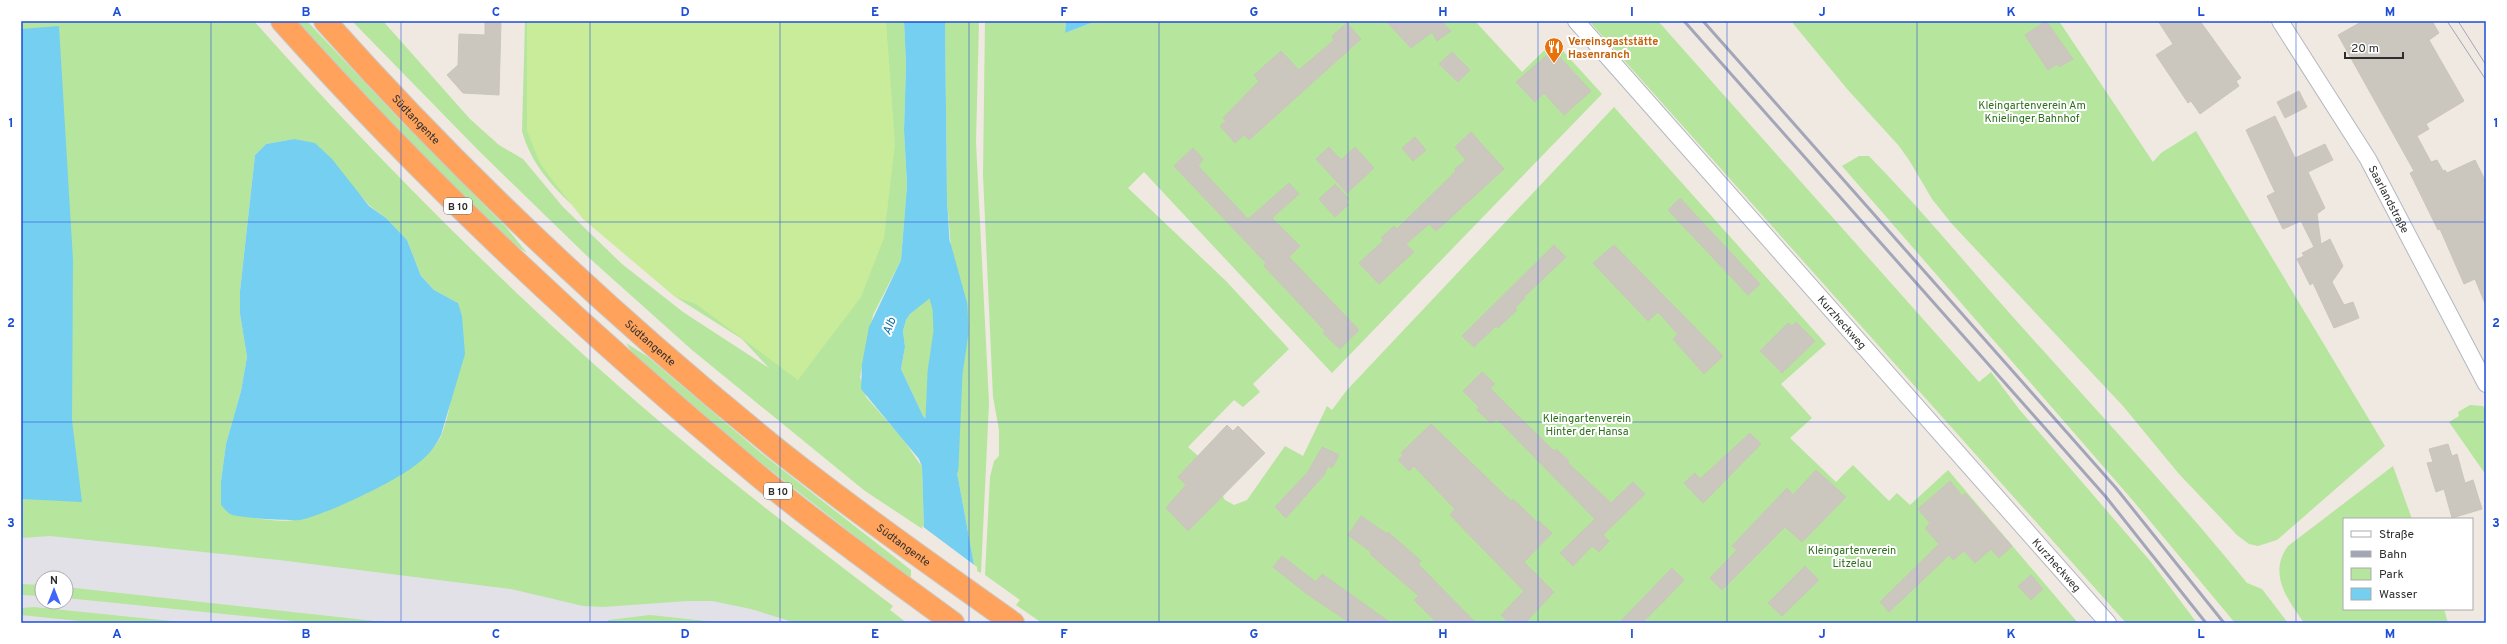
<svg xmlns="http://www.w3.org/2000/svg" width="2507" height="644" viewBox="0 0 2507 644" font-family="Overpass,sans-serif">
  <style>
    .industrial { fill: #e3e1e8; fill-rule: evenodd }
    .green { fill: #b6e59e; fill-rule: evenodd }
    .pitch { fill: #c9ec9a }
    .water { fill: #75cff0 }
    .pier { fill: #efe9e1 }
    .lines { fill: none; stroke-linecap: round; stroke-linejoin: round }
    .river { stroke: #75cff0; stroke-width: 35 }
    .building { fill: #cbc7bf; stroke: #cbc5ba }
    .street-casing { stroke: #b4b7c1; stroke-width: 18 }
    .highway-casing { stroke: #c9c9c9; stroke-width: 24 }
    .street { stroke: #fff; stroke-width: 16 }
    .highway { stroke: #ffa35c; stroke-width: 22 }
    .tram { stroke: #a3a6b8; stroke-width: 1 }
    .rail { stroke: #a3a6b8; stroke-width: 3 }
    .grid { fill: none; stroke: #1d4ed8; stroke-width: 1; stroke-opacity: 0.55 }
    .labels { text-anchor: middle; stroke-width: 4; stroke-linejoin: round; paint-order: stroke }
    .shield { fill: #fff; stroke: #6d6d6d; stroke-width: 1 }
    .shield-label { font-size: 10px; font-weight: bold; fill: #2e2e2e }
    .food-label { font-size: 11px; font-weight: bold; fill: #c56008; stroke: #fff; text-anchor: start }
    .park-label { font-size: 11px; fill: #2c6e1b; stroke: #fff }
    .street-label { font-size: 11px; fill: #2e2e2e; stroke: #fff }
    .water-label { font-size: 12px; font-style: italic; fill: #0d6fa3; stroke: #fff }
    .neatline { fill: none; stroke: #1d4ed8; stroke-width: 1.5 }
    .grid-label { font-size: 13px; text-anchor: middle; font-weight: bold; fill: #1d4ed8 }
  </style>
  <rect width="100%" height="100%" fill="#efe9e1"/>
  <path class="industrial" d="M21 518 749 603 810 623H21ZM42 578H66V602H42Z"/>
  <path class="green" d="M21 21H254C389 173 534 317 690 447 756 502 825 554 893 606L890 610 907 623H796L751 609 712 601H688L603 607 583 606 511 589 279 560 50 536 21 538ZM294 139 352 186 370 206 386 218 407 240 421 276 434 290 458 303C455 344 457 398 441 436 427 468 335 512 300 519 279 524 252 517 231 514L221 481 226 444 241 391 247 357 240 314V291L255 155 266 144Z
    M297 21H307L402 122 506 227 527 253C502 238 481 213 460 192 403 137 349 80 297 21Z
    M352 21H383L470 119 499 145 523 159 563 207 622 264 683 312 769 368 742 339 674 296 711 308 860 21H904L906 64 904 130 907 185 901 260 873 315 860 377 866 397 903 439 922 467 924 530 865 491 692 350 587 256 479 151Z
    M525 21H535L571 204C549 183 530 161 522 131Z
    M945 21H979L976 142 989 403 981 573 975 570 954 456 931 423 923 416 901 369 905 347 903 331 906 320 910 314 931 295 940 290 947 295 952 293 951 249 947 199Z
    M985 21H1066L1065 33 1096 21H1475L1522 72 1554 41 1602 94 1332 373 1144 172 1128 188 1226 281 1289 349 1253 384 1260 392 1243 407 1234 400 1188 447 1204 461 1225 500 1234 505 1247 500 1285 446 1303 456 1327 406 1332 410 1347 390 1614 107 1826 344 1781 384 1812 418 1790 438 1836 482 1853 465 1889 501 1897 493 1910 505 1948 470 2078 623H1042L1016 605 1020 600 985 575 990 477 994 461 999 456V430L993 397 983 175Z
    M1589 21H1658L1979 382 1991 372 2019 409 2151 562 2197 623H2126Z
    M1791 21H2059L2153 162 2161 153 2196 131 2385 446 2277 540 2258 546 2249 544 2237 535 2179 474 2123 406 1952 224 1932 199 1909 160 1899 146 1848 90Z
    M1859 156H1869C1929 217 1982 284 2040 347 2110 425 2181 502 2247 583L2262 589 2288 623H2235L2135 503 1842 166Z
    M626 343 648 357 761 453 911 570V577L906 576 750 454 634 355Z
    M2470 405 2483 406 2486 410V475L2449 422 2459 416 2458 412Z
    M2393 466 2412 519H2344V609H2444L2448 623H2304C2287 599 2268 573 2288 546Z
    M21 584 42 585V596L21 595Z
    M66 587 393 623H312L66 598Z
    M34 607 191 623H98L21 615V608Z
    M650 615 725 623 607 622 608 620Z"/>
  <path class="pitch" d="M527 21H886L895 144 884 238 861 297 798 380 696 304 674 296 583 219 556 185 540 163 527 131Z"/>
  <path class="water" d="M904 21H945L947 199 952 282V294L947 295 940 290 910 314 906 320 903 331 905 347 901 369 923 416 943 435 954 456 975 570 924 530 922 467 919 459 861 389 862 364 869 327 901 260 907 185 904 130 906 64Z
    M1066 21H1096L1065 33Z
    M59 26 73 260 72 420 82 502 21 499V29Z
    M294 139 315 143 332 159 369 206 386 218 407 240 421 276 434 290 458 303 462 316 465 354 441 435C435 448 425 459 413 467 392 483 325 515 300 520 290 521 237 518 230 514 227 512 224 508 221 505V481L226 444 241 391 247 357 240 314V291L255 155 266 144Z"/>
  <path class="pier" d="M922 526 977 567 982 623H931Z"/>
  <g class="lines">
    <path class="river" d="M934 249 950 307 951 332 945 373 941 467"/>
  </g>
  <path class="building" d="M485 21H501L499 95 463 93 447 75 458 65 459 34 485 35Z
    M1386 21H1446L1443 23 1451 31 1437 41 1432 32 1411 48Z
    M2046 21 2073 59 2059 67 2057 64 2048 70 2025 35Z
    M2158 21H2200L2241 78 2236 81 2239 86 2200 114 2191 101 2188 103 2156 55 2173 44Z
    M2363 21H2432L2439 33 2429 40 2464 101 2426 124 2429 129 2417 136 2431 162 2437 160 2443 171 2445 170 2447 173 2475 160 2486 182V306L2475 279 2464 284 2440 229 2438 230 2410 173 2414 171 2338 35Z
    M1347 23 1361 39 1249 140 1244 135 1235 143 1220 126 1226 121 1223 118 1259 81 1254 75 1281 51 1299 70 1334 40 1332 36Z
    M1553 50 1591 91 1564 115 1544 93 1535 102 1516 82Z
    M1452 52 1470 70 1458 82 1439 64Z
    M2299 91 2307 107 2285 118 2277 102Z
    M2275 116 2295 158 2325 144 2333 160 2308 172 2325 208 2317 214 2321 244 2330 239 2343 266 2332 282 2344 305 2353 302 2359 318 2334 328 2313 283 2310 285 2297 259 2304 256 2302 253 2314 247 2301 221 2283 229 2267 196 2275 192 2246 130Z
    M1471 132 1504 169 1436 231 1429 224 1406 244 1414 252 1379 284 1359 263 1384 240 1381 238 1394 226 1397 229 1456 171 1455 169 1466 160 1455 147Z
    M1415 137 1426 150 1413 161 1402 148Z
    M1329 147 1341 160 1355 147 1374 168 1347 193 1316 159Z
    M1193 148 1203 159 1198 166 1248 219 1289 183 1299 194 1272 218 1300 246 1289 257 1359 330 1340 349 1323 333 1325 331 1264 266 1266 263 1174 166Z
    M1335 184 1349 199 1346 202 1348 205 1335 217 1319 199Z
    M1680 198 1760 284 1748 295 1668 210Z
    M1554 245 1566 257 1524 297 1525 298 1515 308 1517 310 1498 328 1496 326 1474 347 1462 336Z
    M1614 245 1723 356 1704 374 1673 339 1678 334 1658 312 1648 321 1593 263Z
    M1796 322 1815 341 1782 373 1760 351 1788 323 1792 326Z
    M1482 372 1495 384 1490 388 1510 408 1554 451 1556 449 1569 461 1567 462 1611 503 1633 482 1645 494 1603 535 1609 541 1599 552 1592 546 1573 566 1560 553 1595 519 1497 419 1491 423 1477 410 1479 407 1463 391Z
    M1431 424 1511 501 1513 499 1538 523 1539 521 1552 533 1524 562 1554 592 1525 623H1509L1501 615 1524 591 1450 515 1455 509 1414 466 1409 471 1398 460 1403 455 1401 453Z
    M1227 425 1233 431 1238 426 1265 453 1188 531 1166 508 1186 485 1178 477Z
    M1750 433 1761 444 1703 503 1684 483 1695 473 1700 479Z
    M2448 444 2452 456 2457 454 2465 483 2473 480 2482 509 2452 518 2444 489 2436 492 2427 463 2433 462 2429 449Z
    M1322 447 1339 455 1332 468 1328 466 1324 475 1286 518 1275 507 1308 472Z
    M1816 470 1846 497 1802 542 1785 527 1722 590 1710 578 1737 550 1732 546 1787 488 1793 495Z
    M1950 481 1962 496 1965 493 2012 546 1999 558 1991 549 1975 563 1964 551 1953 560 1949 555 1889 612 1880 602 1939 544 1925 528 1930 523 1918 509Z
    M1361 516 1387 534 1388 532 1421 561 1418 564 1476 623H1437L1414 600 1419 596 1370 554 1371 552 1348 535Z
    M1282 556 1316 582 1322 574 1391 623H1350L1307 594 1273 567Z
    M1805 566 1819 580 1782 616 1768 603Z
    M1672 568 1684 580 1660 605 1642 623H1619Z
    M2031 575 2043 589 2031 600 2018 586Z"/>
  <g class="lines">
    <g class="street-casing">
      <g id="street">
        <path id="s1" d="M1576 21 2108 623"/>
        <path id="s2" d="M2280 21 2368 159 2486 384"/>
      </g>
    </g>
    <g class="highway-casing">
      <g id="highway">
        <path d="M282 21C429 186 591 337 761 478 823 529 889 576 953 623"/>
        <path id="s3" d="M325 21C463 176 617 320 779 451 855 511 934 567 1013 623"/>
      </g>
    </g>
    <use href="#street" class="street"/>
    <use href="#highway" class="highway"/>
    <path class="tram" d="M2447 21 2486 80
      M2458 21 2486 65"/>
    <path class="rail" d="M1684 21 2106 497 2206 623
      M1703 21 2116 488 2224 623"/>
  </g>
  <path class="grid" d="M211 21V623M401 21V623M590 21V623M780 21V623M969 21V623M1159 21V623M1348 21V623M1538 21V623M1727 21V623M1917 21V623M2106 21V623M2296 21V623M21 222H2486M21 422H2486"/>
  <defs>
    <g id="restaurant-pin" transform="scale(1)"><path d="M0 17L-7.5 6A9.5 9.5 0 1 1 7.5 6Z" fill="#e8710a" stroke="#fff"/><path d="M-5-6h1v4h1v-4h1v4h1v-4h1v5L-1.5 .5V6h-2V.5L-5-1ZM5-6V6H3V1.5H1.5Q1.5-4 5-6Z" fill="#fff"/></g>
  </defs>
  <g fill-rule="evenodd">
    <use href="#restaurant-pin" x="1554" y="47"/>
  </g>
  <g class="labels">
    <g class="shield">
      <rect x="444" y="198" width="28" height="16" rx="3"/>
      <rect x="764" y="483" width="28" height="16" rx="3"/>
    </g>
    <g class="shield-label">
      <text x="458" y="210">B 10</text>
      <text x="778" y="495">B 10</text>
    </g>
    <g class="food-label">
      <text x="1568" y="45">Vereinsgaststätte<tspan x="1568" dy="13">Hasenranch</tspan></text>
    </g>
    <g class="park-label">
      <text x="2032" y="109">Kleingartenverein Am<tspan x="2032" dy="13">Knielinger Bahnhof</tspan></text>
      <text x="1587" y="422">Kleingartenverein<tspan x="1587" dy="13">Hinter der Hansa</tspan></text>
      <text x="1852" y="554">Kleingartenverein<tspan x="1852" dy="13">Litzelau</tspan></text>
    </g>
    <g class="street-label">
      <text dy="4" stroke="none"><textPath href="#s3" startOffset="134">Südtangente</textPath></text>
      <text dy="4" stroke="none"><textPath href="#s2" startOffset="209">Saarlandstraße</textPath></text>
      <text dy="4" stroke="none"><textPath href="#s1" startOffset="402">Kurzheckweg</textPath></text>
      <text dy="4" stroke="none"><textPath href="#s3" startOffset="458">Südtangente</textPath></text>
      <text dy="4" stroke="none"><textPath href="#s3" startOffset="782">Südtangente</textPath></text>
      <text dy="4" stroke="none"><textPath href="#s1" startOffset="726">Kurzheckweg</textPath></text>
    </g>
    <g class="water-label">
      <text transform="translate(889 326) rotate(-69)" y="4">Alb</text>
    </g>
  </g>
  <rect width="2507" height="644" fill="none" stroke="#ffffff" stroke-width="44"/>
  <rect x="2343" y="518" width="130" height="92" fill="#ffffff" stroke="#ababab"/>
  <rect x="2351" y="531" width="20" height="6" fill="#ffffff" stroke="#ababab"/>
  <text x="2379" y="538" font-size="12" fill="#2e2e2e">Straße</text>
  <rect x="2351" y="551" width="20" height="6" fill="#a3a6b8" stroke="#ababab"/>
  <text x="2379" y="558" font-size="12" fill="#2e2e2e">Bahn</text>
  <rect x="2351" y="568" width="20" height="12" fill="#b6e59e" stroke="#ababab"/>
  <text x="2379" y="578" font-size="12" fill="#2e2e2e">Park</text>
  <rect x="2351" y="588" width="20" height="12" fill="#75cff0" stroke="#ababab"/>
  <text x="2379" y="598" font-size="12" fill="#2e2e2e">Wasser</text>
  <g transform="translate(54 590)"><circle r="19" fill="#ffffff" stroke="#ababab"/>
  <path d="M0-3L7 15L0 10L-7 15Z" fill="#4264fb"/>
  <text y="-6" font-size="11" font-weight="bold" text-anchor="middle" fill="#2e2e2e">N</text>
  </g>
  <path d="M2345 52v6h58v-6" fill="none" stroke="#2e2e2e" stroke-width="2"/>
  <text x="2351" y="52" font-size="12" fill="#2e2e2e" stroke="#ffffff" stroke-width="3" paint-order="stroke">20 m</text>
  <rect x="22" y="22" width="2463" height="600" class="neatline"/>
  <g class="grid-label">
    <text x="117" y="16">A</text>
    <text x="306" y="16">B</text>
    <text x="496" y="16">C</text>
    <text x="685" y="16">D</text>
    <text x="875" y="16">E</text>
    <text x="1064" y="16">F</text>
    <text x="1254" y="16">G</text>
    <text x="1443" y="16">H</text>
    <text x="1632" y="16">I</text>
    <text x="1822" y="16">J</text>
    <text x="2011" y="16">K</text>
    <text x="2201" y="16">L</text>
    <text x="2390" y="16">M</text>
    <text x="11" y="127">1</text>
    <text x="2496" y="127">1</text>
    <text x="11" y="327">2</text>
    <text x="2496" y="327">2</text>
    <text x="11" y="527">3</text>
    <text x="2496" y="527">3</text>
    <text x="117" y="638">A</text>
    <text x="306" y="638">B</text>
    <text x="496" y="638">C</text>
    <text x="685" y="638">D</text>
    <text x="875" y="638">E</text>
    <text x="1064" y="638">F</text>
    <text x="1254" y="638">G</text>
    <text x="1443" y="638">H</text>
    <text x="1632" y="638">I</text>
    <text x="1822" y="638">J</text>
    <text x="2011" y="638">K</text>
    <text x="2201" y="638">L</text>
    <text x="2390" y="638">M</text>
  </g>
</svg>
